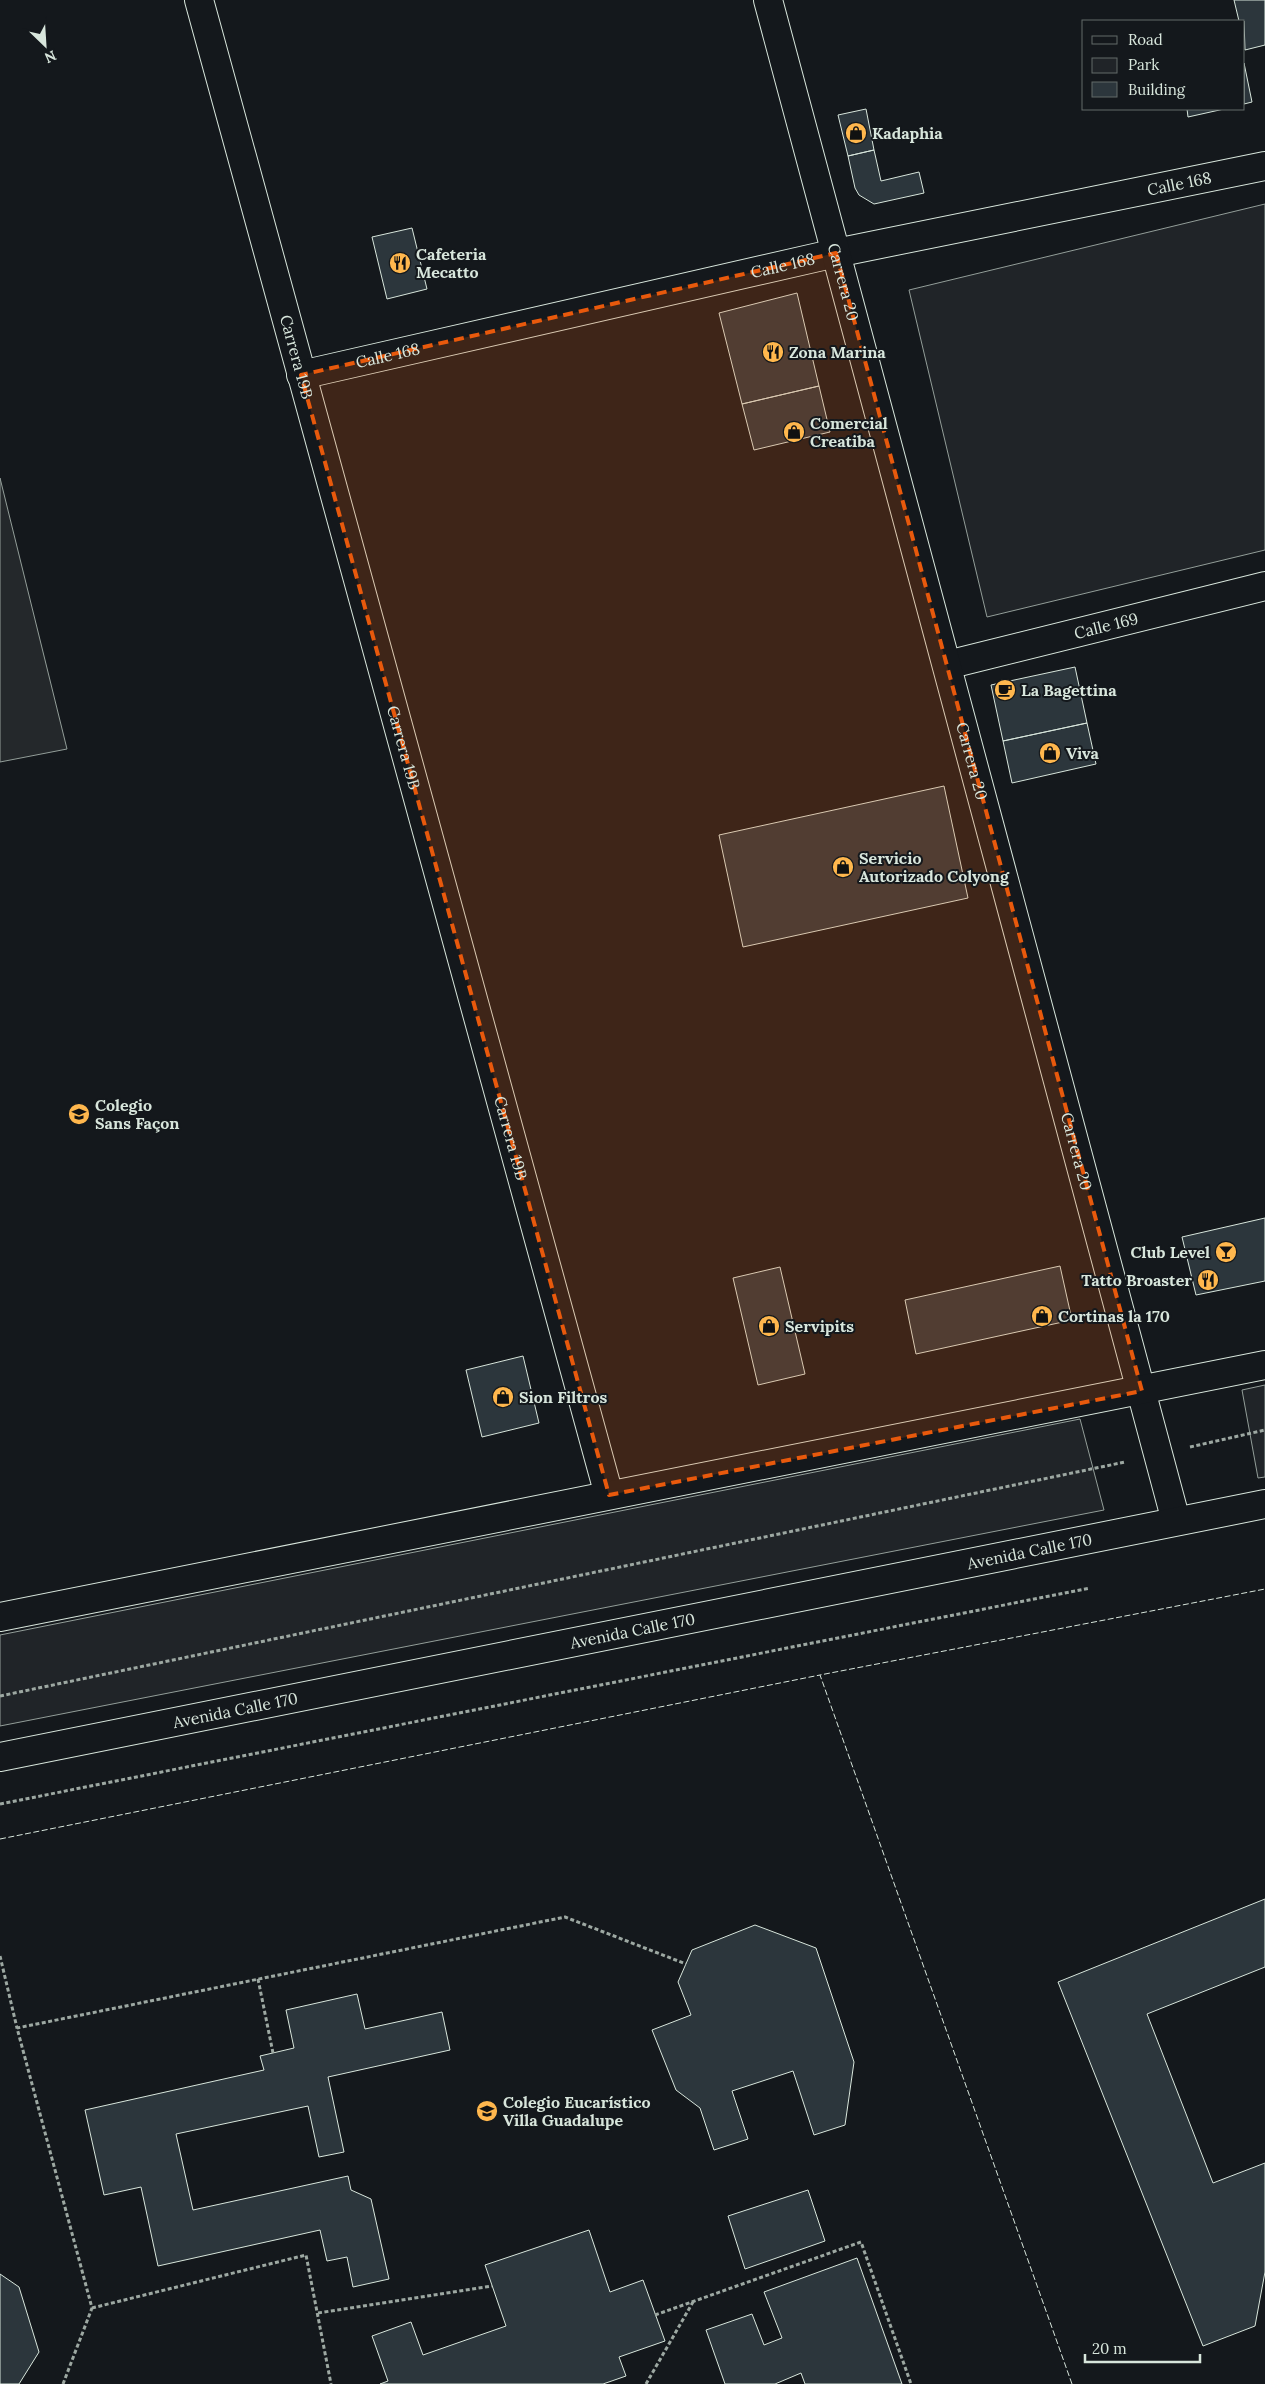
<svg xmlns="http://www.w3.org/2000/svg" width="1265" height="2384" viewBox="0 0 1265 2384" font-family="Lora,serif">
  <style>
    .green { fill: #202428; stroke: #939e99 }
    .parking { fill: #24282b; stroke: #939e99 }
    .building { fill: #2c363c; stroke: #d8e6dc }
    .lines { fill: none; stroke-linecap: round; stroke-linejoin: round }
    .minor-casing { stroke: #d8e6dc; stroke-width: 30 }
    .major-casing { stroke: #d8e6dc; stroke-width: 30 }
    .path { stroke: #9da8a2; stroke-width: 3; stroke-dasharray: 4 2.5; stroke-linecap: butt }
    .minor { stroke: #14181c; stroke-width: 28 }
    .major { stroke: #14181c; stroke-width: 28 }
    .fence { stroke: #d8e6dc; stroke-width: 1; stroke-dasharray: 6 2.5; stroke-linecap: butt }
    .marked { fill: #e8590c; fill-opacity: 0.2; stroke: #e8590c; stroke-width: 4; stroke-dasharray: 10 6; stroke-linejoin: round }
    .labels { text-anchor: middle; stroke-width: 4; stroke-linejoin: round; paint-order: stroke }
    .poi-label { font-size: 16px; font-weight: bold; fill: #d8e6dc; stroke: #14181c; text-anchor: start }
    .street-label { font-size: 16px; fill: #d8e6dc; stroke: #14181c }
  </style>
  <rect width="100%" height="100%" fill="#14181c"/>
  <path class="green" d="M1265 204V550L987 617 909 290Z
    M1265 1385V1477L1258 1478 1242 1390Z
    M1080 1419 1104 1510 0 1726V1635Z"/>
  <path class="parking" d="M0 478 67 749 0 762Z"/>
  <path class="building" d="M1234 0H1265V45L1245 50 1244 21H1239Z
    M1244 63 1252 102 1244 104Z
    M866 109 874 150 848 156 838 115Z
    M1187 109H1224L1188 117Z
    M874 150 881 181 919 172 924 193 874 204 859 195 855 188 848 156Z
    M412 228 427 289 387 299 372 237Z
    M797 293 819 386 742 404 719 313Z
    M819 386 830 432 754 450 742 404Z
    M1075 667 1087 723 1003 741 991 685Z
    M1087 723 1096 764 1012 783 1003 741Z
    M944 786 968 898 743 947 719 835Z
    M1265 1218V1281L1196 1295 1182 1237Z
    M1060 1266 1072 1320 916 1354 905 1300Z
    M780 1267 805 1374 758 1385 733 1278Z
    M523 1356 539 1423 482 1437 466 1370Z
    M1265 1899V1967L1147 2014 1213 2183 1265 2163V2272L1255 2326 1203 2346 1058 1982Z
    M755 1925 816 1948 854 2062 845 2125 814 2135 793 2071 732 2091 748 2139 714 2150 700 2108 676 2090 652 2030 691 2015 678 1982 692 1950Z
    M357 1994 365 2029 442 2012 450 2050 328 2077 344 2152 319 2157 308 2106 176 2134 193 2210 348 2176 351 2190 371 2199 389 2279 353 2287 347 2257 327 2261 320 2230 158 2266 141 2187 104 2195 85 2110 264 2070 260 2056 294 2048 286 2010Z
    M808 2190 825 2241 745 2269 728 2216Z
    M589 2230 610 2292 643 2280 665 2341 619 2357 626 2376 603 2384H380L388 2381 372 2336 411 2322 423 2355 506 2326 485 2265Z
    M857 2258 902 2384H805L801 2373 775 2384H725L706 2330 752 2314 764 2345 782 2338 764 2292Z
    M0 2274 19 2287 39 2352 19 2384H0Z"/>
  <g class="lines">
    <g class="minor-casing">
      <g id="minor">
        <path id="s1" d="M199 0 609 1495"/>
        <path id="s2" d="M301 375 836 253 1265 166"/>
        <path id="s3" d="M947 665 1265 586"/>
      </g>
    </g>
    <g class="major-casing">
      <g id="major">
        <path id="s4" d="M768 0 1176 1521"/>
        <path d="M0 1617 1265 1365"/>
        <path id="s5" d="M0 1757 1265 1504"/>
      </g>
    </g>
    <path class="path" d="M1190 1447 1265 1430
      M0 1696 1125 1462
      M0 1804 1090 1588
      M0 1956 17 2028
      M258 1979 273 2053
      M92 2308 306 2255 331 2384
      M318 2313 492 2286
      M655 2315 861 2242 911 2384
      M63 2384 92 2308 17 2028 565 1917 686 1964
      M646 2384 693 2302"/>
    <use href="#minor" class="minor"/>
    <use href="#major" class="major"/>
    <path class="fence" d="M0 1839 820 1675
      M1072 2384 820 1675 1265 1589"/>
  </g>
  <path class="marked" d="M836 253 1142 1391 609 1495 301 375Z"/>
  <defs>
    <g id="shop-disc" transform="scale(1.125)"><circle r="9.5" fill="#ffb74d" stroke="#14181c"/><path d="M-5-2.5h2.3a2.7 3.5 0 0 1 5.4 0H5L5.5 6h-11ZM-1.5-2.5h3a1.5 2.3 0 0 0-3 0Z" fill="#111"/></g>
    <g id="restaurant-disc" transform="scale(1.125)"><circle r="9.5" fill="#ffb74d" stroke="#14181c"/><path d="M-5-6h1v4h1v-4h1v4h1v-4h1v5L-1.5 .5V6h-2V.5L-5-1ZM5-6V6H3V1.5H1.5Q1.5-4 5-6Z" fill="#111"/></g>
    <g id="cafe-disc" transform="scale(1.125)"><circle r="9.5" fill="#ffb74d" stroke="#14181c"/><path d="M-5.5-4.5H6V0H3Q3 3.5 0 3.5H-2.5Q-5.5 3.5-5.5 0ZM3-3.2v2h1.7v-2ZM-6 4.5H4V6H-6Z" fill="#111"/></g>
    <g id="school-disc" transform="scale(1.125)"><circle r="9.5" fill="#ffb74d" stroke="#14181c"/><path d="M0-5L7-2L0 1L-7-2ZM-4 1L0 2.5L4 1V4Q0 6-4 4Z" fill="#111"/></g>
    <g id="bar-disc" transform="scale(1.125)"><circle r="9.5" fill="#ffb74d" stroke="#14181c"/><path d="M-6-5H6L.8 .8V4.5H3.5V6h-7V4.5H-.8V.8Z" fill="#111"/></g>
  </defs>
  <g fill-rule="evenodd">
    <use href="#shop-disc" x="856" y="133"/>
    <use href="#restaurant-disc" x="400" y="263"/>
    <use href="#restaurant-disc" x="773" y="352"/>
    <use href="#shop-disc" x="794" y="432"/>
    <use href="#cafe-disc" x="1005" y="690"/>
    <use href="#shop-disc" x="1050" y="753"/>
    <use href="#shop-disc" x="843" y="867"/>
    <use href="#school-disc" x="79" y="1114"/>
    <use href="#bar-disc" x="1226" y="1252"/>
    <use href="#restaurant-disc" x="1208" y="1280"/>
    <use href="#shop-disc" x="1042" y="1316"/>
    <use href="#shop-disc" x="769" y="1326"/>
    <use href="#shop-disc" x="503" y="1397"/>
    <use href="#school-disc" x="487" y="2111"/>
  </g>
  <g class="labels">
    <g class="poi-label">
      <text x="872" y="139">Kadaphia</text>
      <text x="416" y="260">Cafeteria<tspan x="416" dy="18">Mecatto</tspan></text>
      <text x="789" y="358">Zona Marina</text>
      <text x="810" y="429">Comercial<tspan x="810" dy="18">Creatiba</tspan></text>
      <text x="1021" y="696">La Bagettina</text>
      <text x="1066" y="759">Viva</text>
      <text x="859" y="864">Servicio<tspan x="859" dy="18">Autorizado Colyong</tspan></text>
      <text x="95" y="1111">Colegio<tspan x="95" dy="18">Sans Façon</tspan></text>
      <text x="1210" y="1258" text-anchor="end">Club Level</text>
      <text x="1192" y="1286" text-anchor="end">Tatto Broaster</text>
      <text x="1058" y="1322">Cortinas la 170</text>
      <text x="785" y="1332">Servipits</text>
      <text x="519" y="1403">Sion Filtros</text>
      <text x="503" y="2108">Colegio Eucarístico<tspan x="503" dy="18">Villa Guadalupe</tspan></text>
    </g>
    <g class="street-label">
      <text dy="6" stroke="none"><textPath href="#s2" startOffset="899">Calle 168</textPath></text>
      <text dy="6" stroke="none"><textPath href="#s2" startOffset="494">Calle 168</textPath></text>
      <text dy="6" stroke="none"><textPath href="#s4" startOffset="292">Carrera 20</textPath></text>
      <text dy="6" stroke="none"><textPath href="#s2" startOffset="89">Calle 168</textPath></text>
      <text dy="6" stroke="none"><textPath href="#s1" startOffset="370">Carrera 19B</textPath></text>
      <text dy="6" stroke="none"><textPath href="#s3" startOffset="164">Calle 169</textPath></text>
      <text dy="6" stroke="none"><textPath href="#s1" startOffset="775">Carrera 19B</textPath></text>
      <text dy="6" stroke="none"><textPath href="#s4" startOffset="788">Carrera 20</textPath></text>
      <text dy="6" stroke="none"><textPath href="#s1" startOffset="1180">Carrera 19B</textPath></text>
      <text dy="6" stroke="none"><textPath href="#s4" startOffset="1192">Carrera 20</textPath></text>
      <text dy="6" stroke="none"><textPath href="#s5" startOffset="1050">Avenida Calle 170</textPath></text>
      <text dy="6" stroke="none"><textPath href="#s5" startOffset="645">Avenida Calle 170</textPath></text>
      <text dy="6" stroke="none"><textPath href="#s5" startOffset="240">Avenida Calle 170</textPath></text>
    </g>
  </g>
  <rect x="1082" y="20" width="162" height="90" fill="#14181c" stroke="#626a69"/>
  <rect x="1092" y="36" width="25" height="8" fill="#14181c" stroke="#626a69"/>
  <text x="1128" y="45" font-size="15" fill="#d8e6dc">Road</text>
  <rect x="1092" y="58" width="25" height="15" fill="#202428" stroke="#626a69"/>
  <text x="1128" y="70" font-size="15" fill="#d8e6dc">Park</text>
  <rect x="1092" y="82" width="25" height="15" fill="#2c363c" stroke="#626a69"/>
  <text x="1128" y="95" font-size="15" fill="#d8e6dc">Building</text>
  <g transform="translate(45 45) rotate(155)" stroke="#14181c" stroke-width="4" paint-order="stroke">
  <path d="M0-4L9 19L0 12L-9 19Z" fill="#d8e6dc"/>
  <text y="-8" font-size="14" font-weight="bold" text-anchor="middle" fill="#d8e6dc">N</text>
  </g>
  <path d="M1085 2354v8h115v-8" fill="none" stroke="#d8e6dc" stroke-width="2.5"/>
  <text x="1092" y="2354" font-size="15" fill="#d8e6dc" stroke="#14181c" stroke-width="4" paint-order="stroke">20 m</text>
</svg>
